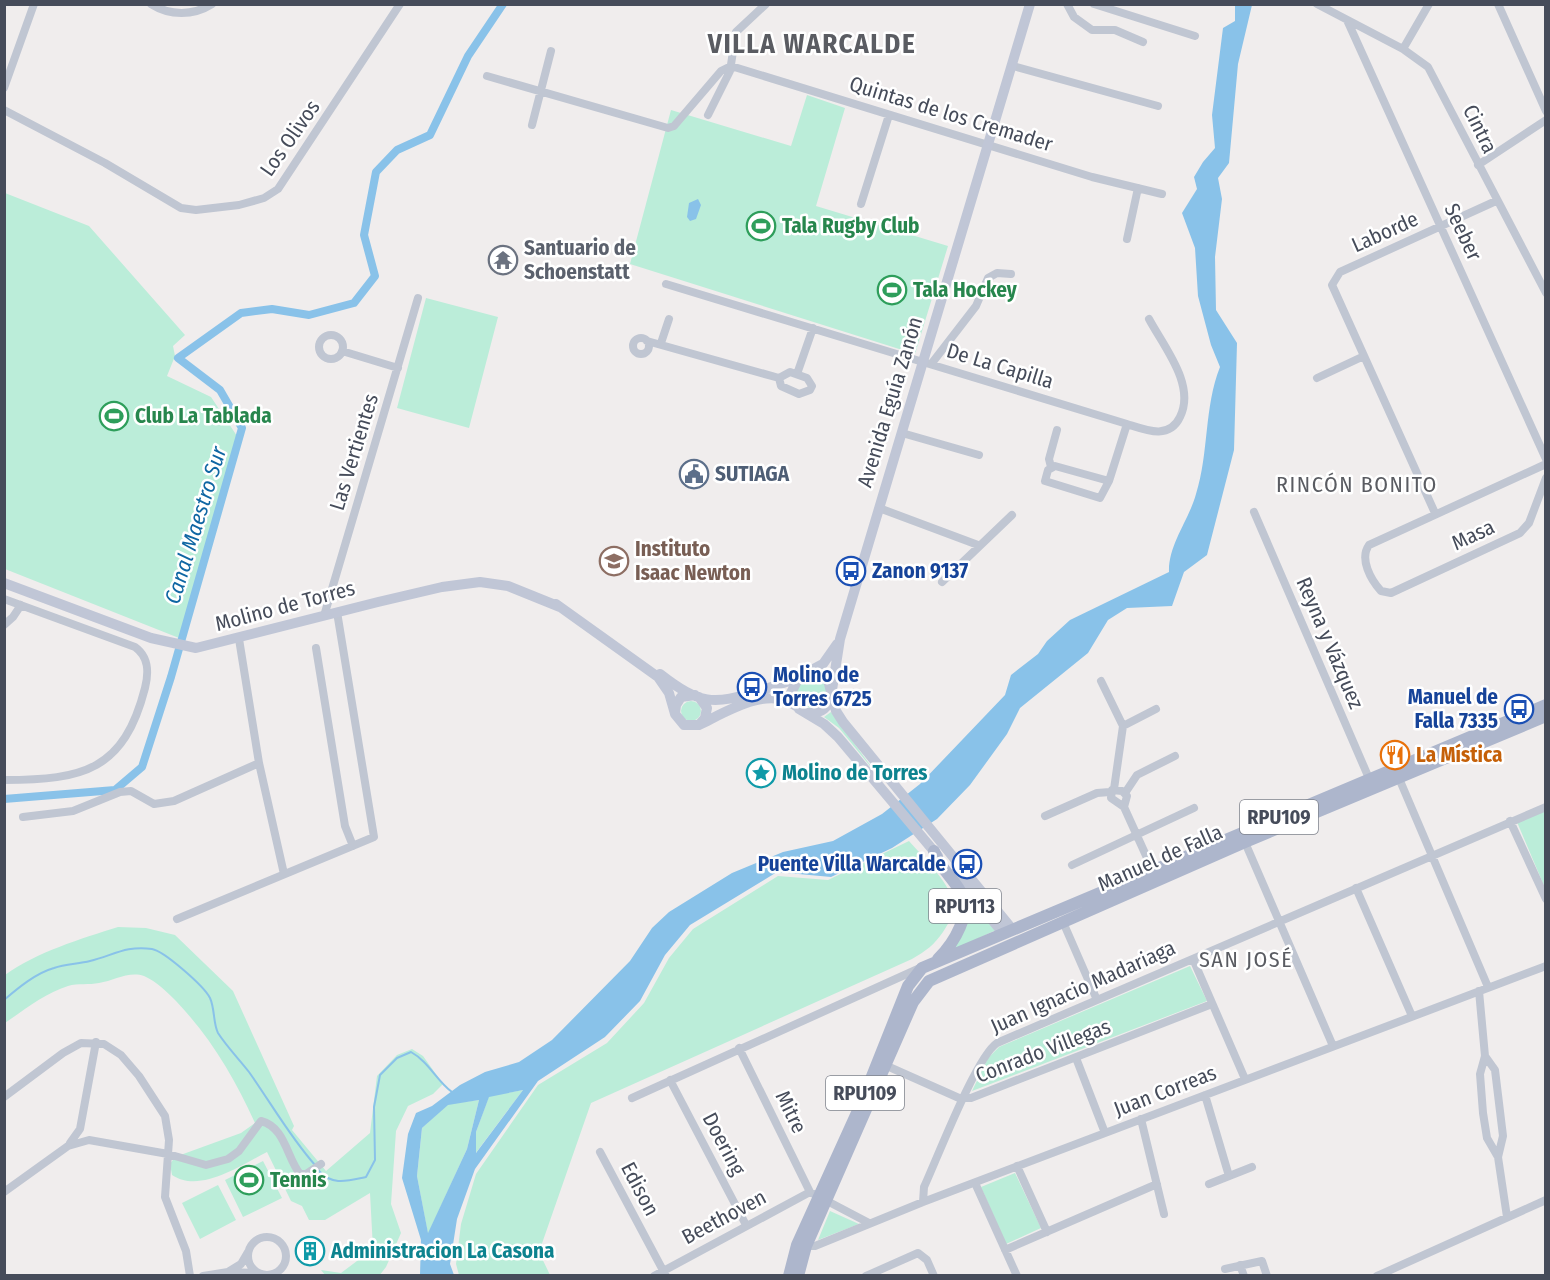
<svg xmlns="http://www.w3.org/2000/svg" width="1550" height="1280" viewBox="0 0 1550 1280" font-family="'Fira Sans Condensed',sans-serif">
  <style>
    .green { fill: #bbedd9 }
    .water { fill: #89c2e9; fill-rule: evenodd }
    .lines { fill: none; stroke-linecap: round; stroke-linejoin: round }
    .stream { stroke: #89c2e9; stroke-width: 2 }
    .canal { stroke: #89c2e9; stroke-width: 8 }
    .minor { stroke: #c0c6d2; stroke-width: 8 }
    .secondary { stroke: #c0c6d6; stroke-width: 10 }
    .primary { stroke: #adb6cc; stroke-width: 12 }
    .labels { text-anchor: middle; stroke-width: 5; stroke-linejoin: round; paint-order: stroke }
    .shield { fill: #fff; stroke: #7e828c; stroke-width: 1.5 }
    .shield-label { font-size: 20px; font-weight: bold; fill: #464c5a }
    .street-label { font-size: 21px; fill: #464c5a; stroke: #fff }
    .leisure-label { font-size: 21px; font-weight: bold; fill: #27864d; stroke: #fff; text-anchor: start }
    .worship-label { font-size: 21px; font-weight: bold; fill: #5b616d; stroke: #fff; text-anchor: start }
    .service-label { font-size: 21px; font-weight: bold; fill: #4e5e75; stroke: #fff; text-anchor: start }
    .education-label { font-size: 21px; font-weight: bold; fill: #785e54; stroke: #fff; text-anchor: start }
    .transit-label { font-size: 21px; font-weight: bold; fill: #164399; stroke: #fff; text-anchor: start }
    .food-label { font-size: 21px; font-weight: bold; fill: #c56008; stroke: #fff; text-anchor: start }
    .culture-label { font-size: 21px; font-weight: bold; fill: #0d838f; stroke: #fff; text-anchor: start }
    .neighbourhood-label { font-size: 22px; letter-spacing: 1.5px; fill: #5a5c62; stroke: #fff }
    .water-label { font-size: 22px; font-style: italic; fill: #0f66a3; stroke: #fff }
    .district-label { font-size: 27px; font-weight: bold; letter-spacing: 1.5px; fill: #5a5c62; stroke: #fff }
  </style>
  <rect width="100%" height="100%" fill="#f0eded"/>
  <path class="green" d="M807 95 845 108 816 206 948 246 915 354 630 264 671 110 791 146Z
    M5 193 89 226 185 335 173 346 175 356 167 376 211 397 237 436 179 638 5 569Z
    M426 298 498 317 469 428 397 408Z
    M797 693a15 15 0 1 1 30 0a15 15 0 1 1-30 0Z
    M681 711a10 10 0 1 1 20 0a10 10 0 1 1-20 0Z
    M831 712 879 777 839 728 824 717Z
    M1545 810V888L1517 822Z
    M909 841C922 856 953 886 954 906 954 915 948 924 943 932 934 945 926 951 912 959L591 1103 539 1252 550 1275H459L456 1264 461 1224 476 1174 538 1085 607 1043 644 1003 669 958 693 929 778 876 828 880Z
    M969 896 996 930 951 951 969 917Z
    M118 927 146 928 175 935 233 991 294 1126 292 1130 326 1171 370 1133 377 1076 397 1055 412 1049 423 1056 443 1084 433 1094 408 1106 396 1131 391 1204 401 1233 386 1267 379 1276 325 1275 321 1270 341 1273 373 1249 370 1193 325 1220H309L302 1206 291 1201 267 1152C241 1165 200 1194 172 1175L170 1164 175 1157 241 1133 255 1123C234 1077 211 1038 176 1001 167 992 156 981 144 976 128 971 114 981 99 983 89 985 78 983 68 986 45 993 24 1010 5 1023V975C37 952 80 939 118 927Z
    M1190 966 1207 1001 972 1091 988 1058 999 1047Z
    M523 1090 475 1154 476 1132 489 1096Z
    M479 1100 467 1149 428 1234 417 1176 422 1128 448 1104Z
    M263 1161 282 1198 243 1217 225 1180Z
    M1015 1173 1041 1228 1006 1244 981 1187Z
    M218 1185 236 1220 200 1239 182 1203Z
    M830 1211 859 1224 818 1240Z"/>
  <path class="water" d="M1235 5H1252L1238 64 1229 163 1218 178 1222 199 1215 257 1216 310 1237 343 1234 450 1207 555 1184 572 1172 606 1127 608 1108 620 1088 653 1020 708 1007 734 970 785 937 819 892 848 831 877 777 872 690 925 665 955 640 1001 605 1037 538 1081 475 1169 457 1219 450 1264 454 1275H420L421 1240 402 1178 408 1134 416 1113 432 1106 460 1085 485 1072 519 1062 552 1040 630 961 652 928 669 912 732 873 783 852 833 841 882 814 920 784 1005 695 1011 675 1038 654 1047 641 1070 620 1169 572C1168 545 1189 520 1196 494 1209 453 1204 407 1220 367L1211 345 1198 296 1195 248 1182 213 1197 189 1194 177 1203 162 1215 148 1212 115 1223 28 1235 21ZM523 1090 476 1153V1132L489 1097ZM479 1100 467 1149 428 1233 417 1176 422 1128 448 1105Z
    M698 199 701 205 696 219 690 221 687 217 689 203Z"/>
  <g class="lines">
    <path class="stream" d="M4 1000C18 988 36 973 54 968 65 964 78 964 90 961 112 956 126 945 152 949 164 951 204 986 210 998 215 1009 213 1023 218 1033 227 1047 239 1059 249 1072 271 1103 290 1137 315 1165
      M318 1170C332 1186 347 1181 366 1177L375 1160 374 1107 380 1075 397 1058 411 1052C429 1062 436 1080 452 1092"/>
    <path class="canal" d="M4 799 115 790 142 767 171 677 242 428 220 390 178 358 241 313 272 309 309 315 354 303 375 276 364 235 376 172 397 150 430 135 468 56 503 4"/>
    <path class="minor" d="M151 4C170 16 193 16 212 4
      M1067 4 1074 17 1092 30H1115L1143 42
      M1094 4 1195 36
      M1317 4 1403 49 1428 67 1546 293
      M1498 4 1546 111
      M1347 20 1546 459
      M1403 49 1429 4
      M1013 66 1158 106
      M487 76 668 128 674 126 721 71 731 66 1092 177 1162 194
      M4 88 34 4
      M4 110 105 163 181 208 196 210 239 205 264 198 278 189 400 4
      M708 115 730 71 736 32 766 4
      M532 125 551 51
      M1478 165 1546 120
      M861 204 889 115
      M1127 239 1138 188
      M666 284 1127 424C1146 430 1169 440 1180 417 1196 385 1164 347 1149 319
      M319 347a12 12 0 1 1 24 0a12 12 0 1 1-24 0Z
      M633 346a8 8 0 1 1 16 0a8 8 0 1 1-16 0Z
      M647 341 779 378
      M661 343 669 319
      M342 351 398 368
      M932 363 976 306 988 278 997 273 1011 274
      M790 372 807 378 812 386 810 390 799 394 781 386 779 378Z
      M797 374 813 328
      M1317 378 1364 356
      M902 433 979 455
      M1546 464 1369 545C1359 559 1371 580 1381 591L1391 593 1520 533 1529 523 1546 478
      M1051 467 1049 459 1057 430
      M1109 481 1055 466 1048 470 1045 481 1100 498 1109 481 1127 424
      M879 508 978 545
      M1254 512 1371 783
      M1435 513 1332 285 1340 272 1496 201
      M942 582 1012 515
      M4 599 135 647C149 657 149 672 145 688 124 770 84 780 4 780
      M324 616 418 298
      M4 625 13 617 21 605
      M239 639 259 763 284 874
      M316 648 345 826 353 846
      M1101 681 1123 726 1114 789
      M1123 726 1156 709
      M1398 776 1488 987
      M1125 793 1137 775 1175 756
      M1124 807 1111 798 1112 790 1122 791 1127 796 1124 807 1153 871
      M1045 816 1097 793 1110 792
      M23 817 73 811 120 792 131 791 154 804 174 801 259 763
      M1510 821 1546 899
      M1244 840 1333 1046
      M1072 865 1194 808
      M1356 888 1412 1016
      M177 919 374 837 337 612
      M1063 922 1097 1000
      M1193 959 1245 1079
      M1479 991 1485 1056 1480 1074 1483 1113 1487 1138 1498 1157
      M739 1048 810 1192 869 1223
      M1485 1056 1495 1070 1503 1136 1498 1157 1507 1217
      M1076 1058 1105 1133
      M887 1066 959 1098H971L1212 1004
      M670 1080 746 1225
      M1205 1095 1229 1176
      M4 1097 63 1053 81 1043 104 1044 121 1055 139 1076 165 1116 169 1140 165 1197 186 1251 190 1276
      M632 1098 920 968
      M1141 1119 1164 1214
      M70 1143 80 1129 96 1042
      M600 1152 666 1276
      M1017 1166 1047 1232
      M975 1183 1017 1276
      M1209 1184 1252 1167
      M4 1192 68 1146 89 1140 168 1154 206 1165 228 1159 239 1151 261 1121C285 1127 287 1158 300 1174H306L321 1164
      M923 1202 924 1187C937 1159 976 1057 997 1043L1546 807
      M248 1256a19 19 0 1 1 38 0a19 19 0 1 1-38 0Z
      M804 1246H815L923 1202 1546 966
      M1005 1250 1157 1184
      M248 1252 241 1264 228 1272 258 1273
      M1240 1265 1244 1276
      M1225 1269 1262 1261 1267 1276
      M203 1276 228 1272
      M654 1276 810 1192
      M866 1276 918 1253 927 1260 934 1276
      M1377 1276 1546 1200"/>
    <path class="secondary" d="M4 583 151 638 196 648 378 602 442 587 480 582 508 586 560 607
      M556 604 658 677 669 693 675 714
      M808 672 823 664 837 644
      M660 674C700 705 713 705 759 691 773 686 786 683 799 677
      M832 690 840 639 1030 4
      M695 695 681 697 676 705 675 714 684 725H699L705 718 707 708 699 697
      M808 713C821 714 830 707 832 694
      M699 725C726 712 768 685 796 706
      M938 856 838 737 824 724 799 709 791 693 799 677 816 673 828 680 836 711 843 722 1012 929
      M954 874 1003 933"/>
    <path class="primary" d="M934 851C939 867 952 877 960 891 973 913 954 943 938 959
      M789 1276 797 1245 861 1104 908 986 922 968 1546 705
      M798 1276 806 1246 913 1002 929 981 1245 842 1546 716"/>
  </g>
  <defs>
    <g id="stadium-ring" transform="scale(1.5)"><circle r="9.5" fill="#fff" stroke="#2e9e5b" stroke-width="1.5"/><path d="M0-5a6.5 5 0 1 0 0 10a6.5 5 0 1 0 0-10ZM-3.5-1.8h7v3.6h-7Z" fill="#2e9e5b"/></g>
    <g id="temple-ring" transform="scale(1.5)"><circle r="9.5" fill="#fff" stroke="#6b7280" stroke-width="1.5"/><path d="M0-6L5-2H3V0L6.5 2.5H4V6H1.5V3h-3V6H-4V2.5H-6.5L-3 0V-2H-5Z" fill="#6b7280"/></g>
    <g id="civic-ring" transform="scale(1.5)"><circle r="9.5" fill="#fff" stroke="#5c6f8a" stroke-width="1.5"/><path d="M-.6-6.5H3V-4.5H.6V-3L4-1V1h2V6H-6V1h2V-1L-.6-3ZM-1.2 2.5V6h2.4V2.5Z" fill="#5c6f8a"/></g>
    <g id="school-ring" transform="scale(1.5)"><circle r="9.5" fill="#fff" stroke="#8d6e63" stroke-width="1.5"/><path d="M0-5L7-2L0 1L-7-2ZM-4 1L0 2.5L4 1V4Q0 6-4 4Z" fill="#8d6e63"/></g>
    <g id="bus-ring" transform="scale(1.5)"><circle r="9.5" fill="#fff" stroke="#1a4fb4" stroke-width="1.5"/><path d="M-5-6H5V4H4V6H2V4H-2V6H-4V4H-5ZM-3.5-4V0h7V-4ZM-3.5 1.2v1.5H-2V1.2ZM2 1.2v1.5H3.5V1.2Z" fill="#1a4fb4"/></g>
    <g id="restaurant-ring" transform="scale(1.5)"><circle r="9.5" fill="#fff" stroke="#e8710a" stroke-width="1.5"/><path d="M-5-6h1v4h1v-4h1v4h1v-4h1v5L-1.5 .5V6h-2V.5L-5-1ZM5-6V6H3V1.5H1.5Q1.5-4 5-6Z" fill="#e8710a"/></g>
    <g id="sight-ring" transform="scale(1.5)"><circle r="9.5" fill="#fff" stroke="#0f9aa8" stroke-width="1.5"/><path d="M0-6L1.8-2.2L6-1.7L2.9 1.2L3.7 5.4L0 3.3L-3.7 5.4L-2.9 1.2L-6-1.7L-1.8-2.2Z" fill="#0f9aa8"/></g>
    <g id="building-ring" transform="scale(1.5)"><circle r="9.5" fill="#fff" stroke="#0f9aa8" stroke-width="1.5"/><path d="M-4-6H4V6H1V3H-1V6H-4ZM-2.5-4.3h1.7v1.8h-1.7ZM.8-4.3h1.7v1.8H.8ZM-2.5-1h1.7V.8h-1.7ZM.8-1h1.7V.8H.8Z" fill="#0f9aa8"/></g>
  </defs>
  <g fill-rule="evenodd">
    <use href="#stadium-ring" x="761" y="226"/>
    <use href="#temple-ring" x="503" y="260"/>
    <use href="#stadium-ring" x="892" y="290"/>
    <use href="#stadium-ring" x="114" y="416"/>
    <use href="#civic-ring" x="694" y="474"/>
    <use href="#school-ring" x="614" y="561"/>
    <use href="#bus-ring" x="851" y="571"/>
    <use href="#bus-ring" x="752" y="687"/>
    <use href="#bus-ring" x="1519" y="709"/>
    <use href="#restaurant-ring" x="1395" y="755"/>
    <use href="#sight-ring" x="761" y="773"/>
    <use href="#bus-ring" x="967" y="864"/>
    <use href="#stadium-ring" x="249" y="1180"/>
    <use href="#building-ring" x="310" y="1251"/>
  </g>
  <g class="labels">
    <g class="shield">
      <rect x="1240" y="800" width="78" height="34" rx="4.5"/>
      <rect x="929" y="889" width="72" height="34" rx="4.5"/>
      <rect x="826" y="1076" width="78" height="34" rx="4.5"/>
    </g>
    <g class="shield-label">
      <text x="1279" y="824">RPU109</text>
      <text x="965" y="913">RPU113</text>
      <text x="865" y="1100">RPU109</text>
    </g>
    <g class="street-label">
      <text transform="translate(951 114) rotate(17)" y="7">Quintas de los Cremader</text>
      <text transform="translate(1480 129) rotate(64)" y="7">Cintra</text>
      <text transform="translate(290 138) rotate(-55)" y="7">Los Olivos</text>
      <text transform="translate(1385 232) rotate(-24)" y="7">Laborde</text>
      <text transform="translate(1463 232) rotate(65)" y="7">Seeber</text>
      <text transform="translate(1000 366) rotate(17)" y="7">De La Capilla</text>
      <text transform="translate(890 402) rotate(-73)" y="7">Avenida Eguía Zanón</text>
      <text transform="translate(354 452) rotate(-73)" y="7">Las Vertientes</text>
      <text transform="translate(1473 535) rotate(-25)" y="7">Masa</text>
      <text transform="translate(285 606) rotate(-15)" y="7">Molino de Torres</text>
      <text transform="translate(1330 643) rotate(67)" y="7">Reyna y Vázquez</text>
      <text transform="translate(1160 858) rotate(-24)" y="7">Manuel de Falla</text>
      <text transform="translate(1083 987) rotate(-24)" y="7">Juan Ignacio Madariaga</text>
      <text transform="translate(1043 1051) rotate(-21)" y="7">Conrado Villegas</text>
      <text transform="translate(1165 1091) rotate(-21)" y="7">Juan Correas</text>
      <text transform="translate(791 1112) rotate(64)" y="7">Mitre</text>
      <text transform="translate(724 1144) rotate(62)" y="7">Doering</text>
      <text transform="translate(640 1189) rotate(62)" y="7">Edison</text>
      <text transform="translate(724 1217) rotate(-28)" y="7">Beethoven</text>
    </g>
    <g class="leisure-label">
      <text x="782" y="233">Tala Rugby Club</text>
      <text x="913" y="297">Tala Hockey</text>
      <text x="135" y="423">Club La Tablada</text>
      <text x="270" y="1187">Tennis</text>
    </g>
    <g class="worship-label">
      <text x="524" y="255">Santuario de<tspan x="524" dy="24">Schoenstatt</tspan></text>
    </g>
    <g class="service-label">
      <text x="715" y="481">SUTIAGA</text>
    </g>
    <g class="education-label">
      <text x="635" y="556">Instituto<tspan x="635" dy="24">Isaac Newton</tspan></text>
    </g>
    <g class="transit-label">
      <text x="872" y="578">Zanon 9137</text>
      <text x="773" y="682">Molino de<tspan x="773" dy="24">Torres 6725</tspan></text>
      <text x="1498" y="704" text-anchor="end">Manuel de<tspan x="1498" dy="24">Falla 7335</tspan></text>
      <text x="946" y="871" text-anchor="end">Puente Villa Warcalde</text>
    </g>
    <g class="food-label">
      <text x="1416" y="762">La Mística</text>
    </g>
    <g class="culture-label">
      <text x="782" y="780">Molino de Torres</text>
      <text x="331" y="1258">Administracion La Casona</text>
    </g>
    <g class="neighbourhood-label">
      <text x="1357" y="492">RINCÓN BONITO</text>
      <text x="1246" y="967">SAN JOSÉ</text>
    </g>
    <g class="water-label">
      <text transform="translate(195 525) rotate(-73)" y="8">Canal Maestro Sur</text>
    </g>
    <g class="district-label">
      <text x="812" y="53">VILLA WARCALDE</text>
    </g>
  </g>
  <rect width="1550" height="1280" fill="none" stroke="#464c5a" stroke-width="12"/>
</svg>
